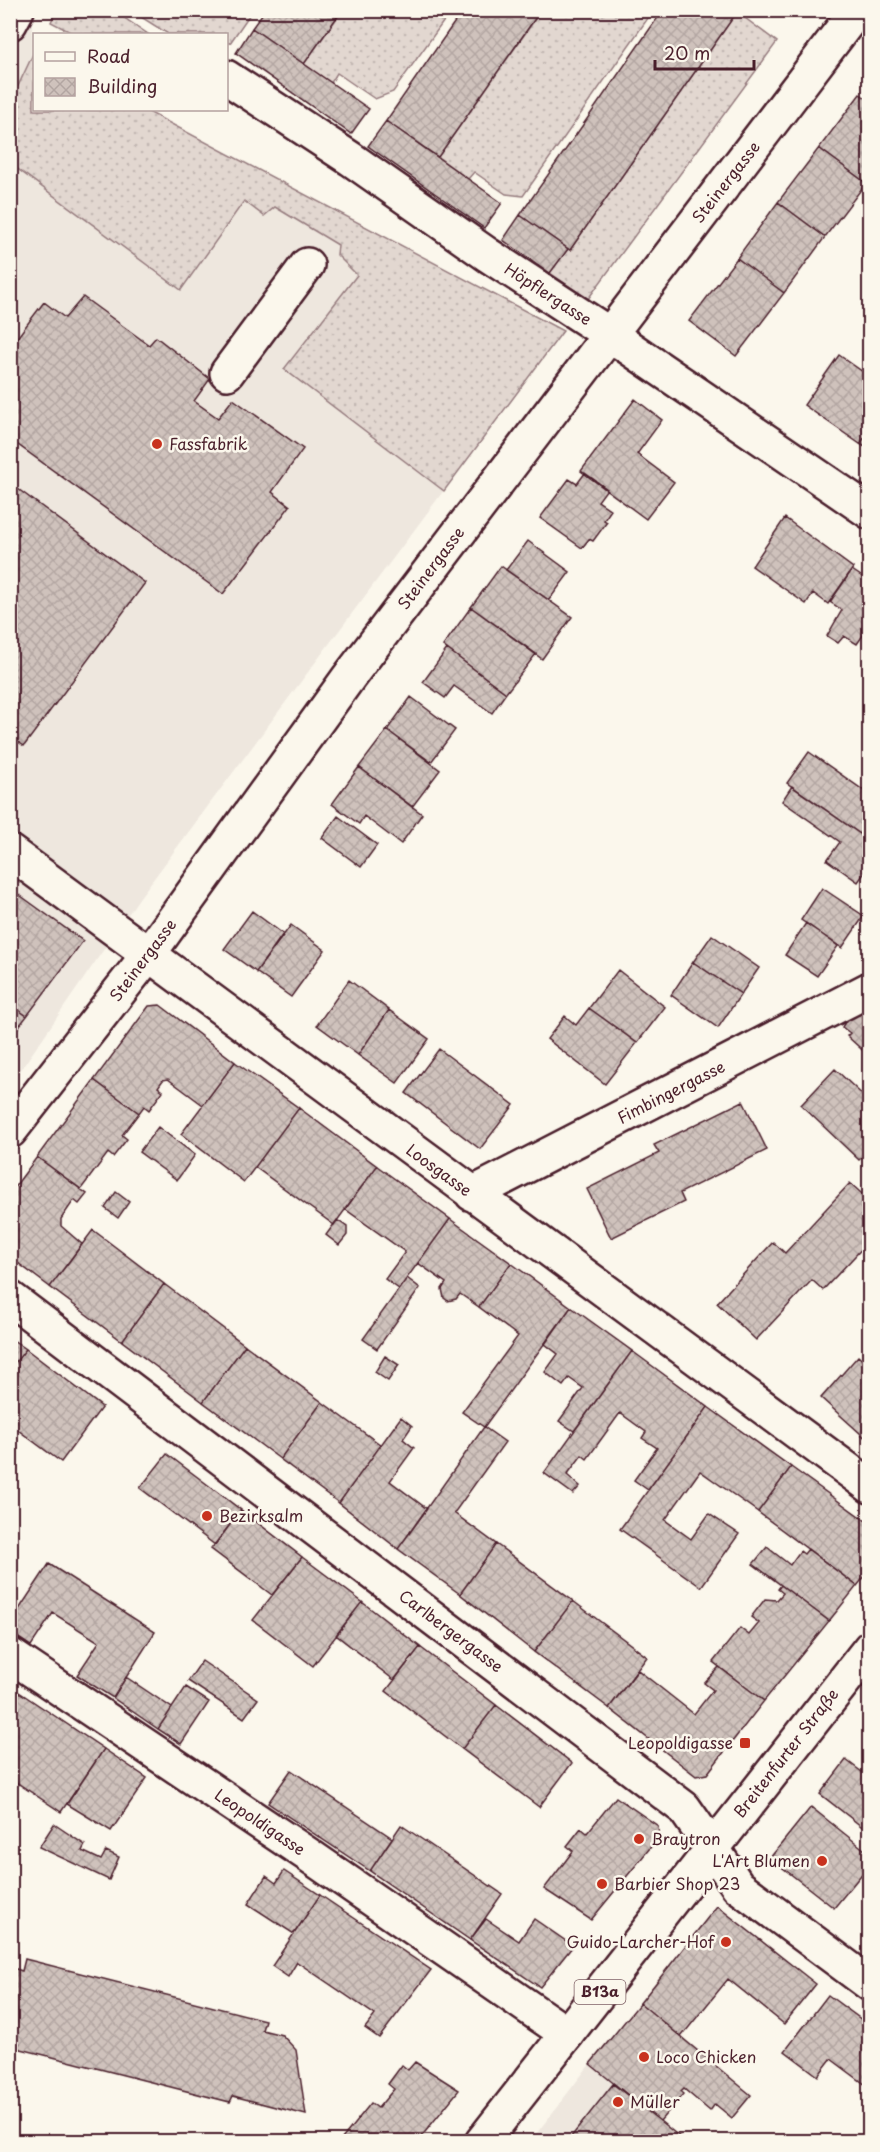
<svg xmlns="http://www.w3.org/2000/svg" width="880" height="2152" viewBox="0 0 880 2152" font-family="'Playpen Sans',sans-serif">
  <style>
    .built { fill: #eee7de }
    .grass { fill: url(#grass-dots); stroke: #967b7e; stroke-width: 1.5 }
    .building { fill: url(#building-cross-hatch); stroke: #4a1f2b; stroke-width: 1.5 }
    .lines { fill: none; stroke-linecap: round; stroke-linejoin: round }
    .minor-casing { stroke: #4a1f2b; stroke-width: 38 }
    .major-casing { stroke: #4a1f2b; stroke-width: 38 }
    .minor { stroke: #fbf7ec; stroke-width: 33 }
    .major { stroke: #fbf7ec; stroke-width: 33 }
    .poi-dot { fill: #c8321e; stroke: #fbf7ec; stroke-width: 2 }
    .labels { text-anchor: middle; stroke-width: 5; stroke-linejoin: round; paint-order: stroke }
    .shield { fill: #fbf7ec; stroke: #7f6065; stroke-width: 1.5 }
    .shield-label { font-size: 15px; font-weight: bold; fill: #4a1f2b }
    .street-label { font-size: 16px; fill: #4a1f2b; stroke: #fbf7ec }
    .poi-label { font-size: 16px; fill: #4a1f2b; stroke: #fbf7ec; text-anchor: start }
  </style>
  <defs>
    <pattern id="grass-dots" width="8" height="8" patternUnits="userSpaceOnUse" patternTransform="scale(1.5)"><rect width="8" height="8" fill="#e2d7d0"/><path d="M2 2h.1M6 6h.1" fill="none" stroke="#c3b8b3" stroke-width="1.8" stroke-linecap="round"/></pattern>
    <pattern id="building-cross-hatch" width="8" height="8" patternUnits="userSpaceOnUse" patternTransform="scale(1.5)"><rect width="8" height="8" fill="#cfc2bc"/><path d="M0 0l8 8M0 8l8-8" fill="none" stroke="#b3a6a2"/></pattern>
  </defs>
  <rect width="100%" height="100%" fill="#fbf7ec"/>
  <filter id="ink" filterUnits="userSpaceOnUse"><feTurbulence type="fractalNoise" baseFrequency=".0167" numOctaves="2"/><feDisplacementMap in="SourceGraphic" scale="12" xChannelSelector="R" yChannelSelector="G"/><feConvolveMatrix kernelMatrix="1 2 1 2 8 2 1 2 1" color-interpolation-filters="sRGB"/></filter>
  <g filter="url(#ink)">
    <path class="built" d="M30 10 34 48V110H145L563 331 140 897 11 1084 10 11Z
      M590 2064 613 2084 686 2141 530 2142Z"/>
    <path class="grass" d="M141 10H252V11L230 43H227L226 34H168L138 15Z
      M56 11H114L148 34H74L51 22Z
      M342 11H451L393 92 375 99 337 73 331 83 304 64Z
      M541 11H653L523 196 506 194 474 172 468 179 438 157Z
      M737 12 777 42 588 299 550 273 568 249 570 250Z
      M34 52V110H145L563 331 444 491 284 369 357 275 337 255 338 245 275 207 264 216 244 201 181 290 11 164V101Z"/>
    <path class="building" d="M265 10H342L304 64 252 28Z
      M463 10H541L438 157 386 121Z
      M663 10 737 12 570 250 520 215Z
      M252 28 369 109 351 134 236 53Z
      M860 94 870 101V178L866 183 819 148Z
      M386 121 502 203 484 228 368 146Z
      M819 148 866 183 825 237 778 202Z
      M778 202 825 237 784 293 737 258Z
      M520 215 568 249 550 273 503 240Z
      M737 258 784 293 736 356 689 321Z
      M83 297 149 345 156 337 210 379 194 401 218 418 233 399 303 449 272 492 290 506 223 594 10 439V347L44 302 65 318Z
      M839 355 870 377V430L860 444 804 405Z
      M635 399 662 420 637 454 674 482 646 519 581 471Z
      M870 430V450L860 444Z
      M585 473 607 489 598 501 611 510 604 520 607 522 593 541 589 539 582 548 540 518 569 479 577 484Z
      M18 489 145 583 24 746 10 736V499Z
      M785 518 853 568 828 604 813 593 806 604 752 566Z
      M528 541 570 572 549 600 506 570Z
      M501 566 572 617 542 659 471 607Z
      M852 570 864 578 867 574 870 576V633L866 631 857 644 844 636 838 643 827 636 842 610 830 602Z
      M471 607 536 654 506 693 443 646Z
      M447 649 506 693 492 713 454 686 445 698 423 682Z
      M411 697 455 730 431 762 387 730Z
      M387 730 440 770 412 807 359 767Z
      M809 752 870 795V827L863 836 787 783Z
      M359 767 422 814 401 844 364 816 359 824 332 804Z
      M792 786 870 841V865L858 882 827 860 840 842 782 801Z
      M338 816 377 845 361 867 322 838Z
      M10 888 83 941 27 1016 10 1004Z
      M822 888 864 916 842 948 801 920Z
      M252 911 283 934 256 972 224 949Z
      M806 923 838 946 817 976 785 955Z
      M291 925 325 950 291 997 256 972Z
      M712 935 759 968 741 994 693 962Z
      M693 962 741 994 718 1028 671 995Z
      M618 970 665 1007 637 1043 589 1008Z
      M349 980 389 1010 358 1055 317 1025Z
      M10 1004 27 1016 10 1038Z
      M160 1005 235 1062 203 1105 168 1079 163 1080 158 1087 163 1091 149 1110 144 1106 139 1113 94 1080 149 1006Z
      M855 1006 870 1019V1057L847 1036 850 1033 842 1027Z
      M589 1008 637 1043 605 1084 547 1039 565 1016 576 1025Z
      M389 1010 429 1039 397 1083 358 1055Z
      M439 1049 514 1105 480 1149 406 1093Z
      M235 1062 299 1108 244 1182 181 1134Z
      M835 1069 870 1102V1149L859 1160 801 1105Z
      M94 1080 139 1113 122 1135 127 1139 113 1157 108 1153 81 1189 37 1157Z
      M743 1101 767 1150 680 1193 684 1202 611 1238 587 1189 659 1153 654 1145Z
      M299 1108 377 1166 334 1225 255 1167Z
      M158 1127 195 1155 177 1180 139 1152Z
      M37 1157 87 1194 79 1204 74 1200 61 1219V1226L82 1244 50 1287 10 1257V1193Z
      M377 1166 450 1219 399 1289 385 1279 405 1252 345 1209Z
      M850 1183 870 1201V1240L823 1290 812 1280 756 1340 717 1303 773 1242 785 1253Z
      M116 1192 129 1202 118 1218 105 1208Z
      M450 1219 511 1263 479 1307 460 1294 456 1299 448 1301 444 1298 442 1289 446 1283 418 1263Z
      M337 1220 347 1227V1235L339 1245 326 1235Z
      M93 1230 164 1284 122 1341 50 1287Z
      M511 1263 571 1307 484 1427 462 1412 518 1336 479 1307Z
      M407 1278 420 1288 377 1349 363 1339Z
      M164 1284 245 1345 203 1402 122 1341Z
      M571 1307 632 1351 574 1431 559 1421 583 1388 569 1378 563 1386 545 1372 558 1354 545 1344Z
      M10 1338 26 1349 10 1369Z
      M245 1345 322 1402 280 1459 203 1402Z
      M26 1349 102 1407 61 1462 10 1424V1369Z
      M632 1351 708 1407 648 1490 634 1480 657 1448 642 1438 646 1432 620 1413 587 1459 582 1455 567 1475 580 1486 573 1494 544 1473Z
      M385 1356 399 1365 388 1381 375 1372Z
      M858 1356 870 1367V1442L821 1398Z
      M322 1402 381 1445 339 1503 280 1459Z
      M708 1407 791 1467 758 1512 700 1471 665 1520 691 1539 709 1514 739 1534 701 1587 620 1529Z
      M401 1417 412 1426 403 1439 414 1448 390 1481 427 1509 398 1549 339 1503Z
      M484 1427 505 1442 454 1513 496 1544 460 1594 398 1549Z
      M167 1454 241 1510 215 1545 140 1488Z
      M791 1467 870 1524V1570L857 1586 758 1512Z
      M241 1510 302 1557 272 1595 211 1549Z
      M496 1544 573 1601 534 1652 460 1594Z
      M767 1547 790 1565 800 1551 804 1554 808 1549 857 1586 829 1621 753 1564Z
      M302 1557 362 1602 313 1666 253 1620Z
      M49 1564 155 1632 113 1698 77 1675 99 1642 53 1613 31 1646 10 1632V1623Z
      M781 1585 829 1621 764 1701 713 1662 740 1628 749 1635 759 1623 751 1617 765 1599 777 1600 783 1593 778 1589Z
      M573 1601 647 1657 609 1708 534 1652Z
      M362 1602 420 1647 394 1680 336 1635Z
      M420 1647 496 1705 462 1749 386 1691Z
      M202 1661 258 1699 244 1718 188 1681Z
      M719 1667 764 1701 707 1774 696 1776 609 1708 638 1670 694 1714 713 1690 704 1683Z
      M126 1677 172 1708 158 1729 113 1698Z
      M186 1687 209 1702 181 1744 158 1729Z
      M19 1692 104 1749 61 1812 10 1778V1704Z
      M496 1705 572 1763 539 1807 462 1749Z
      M104 1749 147 1778 111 1831 67 1804Z
      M846 1760 870 1778V1833L820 1794Z
      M291 1770 392 1838 370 1871 268 1803Z
      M616 1797 658 1826 659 1837 591 1920 544 1889 573 1851 567 1846 581 1828 587 1833Z
      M811 1807 870 1854V1864L834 1908 770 1858Z
      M54 1824 85 1845 82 1851 101 1860 106 1851 119 1857 109 1880 39 1847Z
      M401 1825 502 1894 470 1940 370 1871Z
      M284 1871 320 1895 294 1934 248 1904 266 1876 276 1883Z
      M320 1895 431 1970 379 2038 365 2028 375 2015 297 1962 288 1977 272 1966Z
      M717 1906 816 1984 784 2024 728 1979 681 2037 640 2003Z
      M486 1919 519 1941 534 1919 573 1946 540 1987 470 1940Z
      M25 1959 265 2020 262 2030 282 2035 296 2050 306 2115 233 2096 230 2102 17 2048 19 2043 10 2041V1967L22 1971Z
      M828 1995 870 2026V2080L866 2085 831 2059 818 2076 785 2051Z
      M640 2003 751 2095 732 2118 715 2104 710 2111 684 2089 681 2092 683 2094 660 2121 590 2064Z
      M415 2062 459 2090 417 2142H345L342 2139 371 2103 378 2108 394 2089 388 2084 402 2065 408 2070Z
      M613 2084 660 2121 686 2142H567Z
      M10 2132 29 2142H10Z"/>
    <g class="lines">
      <g class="minor-casing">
        <path id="minor" d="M10 23 17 10
          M226 77 351 159 488 255 609 334 870 512
          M227 373 307 265
          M10 852 870 1486
          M10 1131 148 955 349 677 857 10
          M472 1194 870 989
          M10 1298 684 1808 712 1848
          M10 1655 307 1854 567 2034"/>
      </g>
      <g class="major-casing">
        <path id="major" d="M712 1848 738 1886 870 1984
          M482 2142 870 1648"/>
      </g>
      <use href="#minor" class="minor"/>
      <use href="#major" class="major"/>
    </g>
  </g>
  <g class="poi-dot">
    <circle cx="157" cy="444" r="6"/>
    <circle cx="207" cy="1516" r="6"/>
    <rect x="739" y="1737" width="12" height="12" rx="3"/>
    <circle cx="639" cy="1839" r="6"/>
    <circle cx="822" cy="1861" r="6"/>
    <circle cx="602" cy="1884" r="6"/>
    <circle cx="726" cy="1942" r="6"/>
    <circle cx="644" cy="2057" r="6"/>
    <circle cx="618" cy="2102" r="6"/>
  </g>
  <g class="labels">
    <rect class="shield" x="574.5" y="1980" width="51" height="24" rx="4.5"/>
    <g class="shield-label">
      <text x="600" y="1997">B13a</text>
    </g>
    <g class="street-label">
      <text transform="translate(726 182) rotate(-52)" y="6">Steinergasse</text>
      <text transform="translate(548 294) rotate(33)" y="6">Höpflergasse</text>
      <text transform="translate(431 568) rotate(-53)" y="6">Steinergasse</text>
      <text transform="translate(143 960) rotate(-53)" y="6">Steinergasse</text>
      <text transform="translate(671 1092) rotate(-27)" y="6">Fimbingergasse</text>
      <text transform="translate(439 1170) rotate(36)" y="6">Loosgasse</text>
      <text transform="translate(451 1631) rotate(37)" y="6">Carlbergergasse</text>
      <text transform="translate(786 1753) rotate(-52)" y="6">Breitenfurter Straße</text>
      <text transform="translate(260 1822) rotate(34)" y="6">Leopoldigasse</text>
    </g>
    <g class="poi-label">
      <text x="169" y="450">Fassfabrik</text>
      <text x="219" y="1522">Bezirksalm</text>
      <text x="733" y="1749" text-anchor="end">Leopoldigasse</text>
      <text x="651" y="1845">Braytron</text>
      <text x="810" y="1867" text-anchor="end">L'Art Blumen</text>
      <text x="614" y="1890">Barbier Shop 23</text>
      <text x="714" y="1948" text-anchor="end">Guido-Larcher-Hof</text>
      <text x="656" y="2063">Loco Chicken</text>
      <text x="630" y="2108">Müller</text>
    </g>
  </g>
  <rect width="880" height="2152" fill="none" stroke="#fbf7ec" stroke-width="36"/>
  <rect x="18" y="18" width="844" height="2116" fill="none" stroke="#4a1f2b" stroke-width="2" filter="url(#ink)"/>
  <rect x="33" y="33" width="195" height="78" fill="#fbf7ec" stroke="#b4a19f" stroke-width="1.5"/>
  <rect x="45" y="52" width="30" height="9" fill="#fbf7ec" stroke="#b4a19f" stroke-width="1.5"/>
  <text x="87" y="63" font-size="18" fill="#4a1f2b">Road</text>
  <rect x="45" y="78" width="30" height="18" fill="url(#building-cross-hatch)" stroke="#b4a19f" stroke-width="1.5"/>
  <text x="87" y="93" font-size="18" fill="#4a1f2b">Building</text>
  <path d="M655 60v9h99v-9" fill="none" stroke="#4a1f2b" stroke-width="3"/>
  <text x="664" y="60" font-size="18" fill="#4a1f2b" stroke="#fbf7ec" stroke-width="4.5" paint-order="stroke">20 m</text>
</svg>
